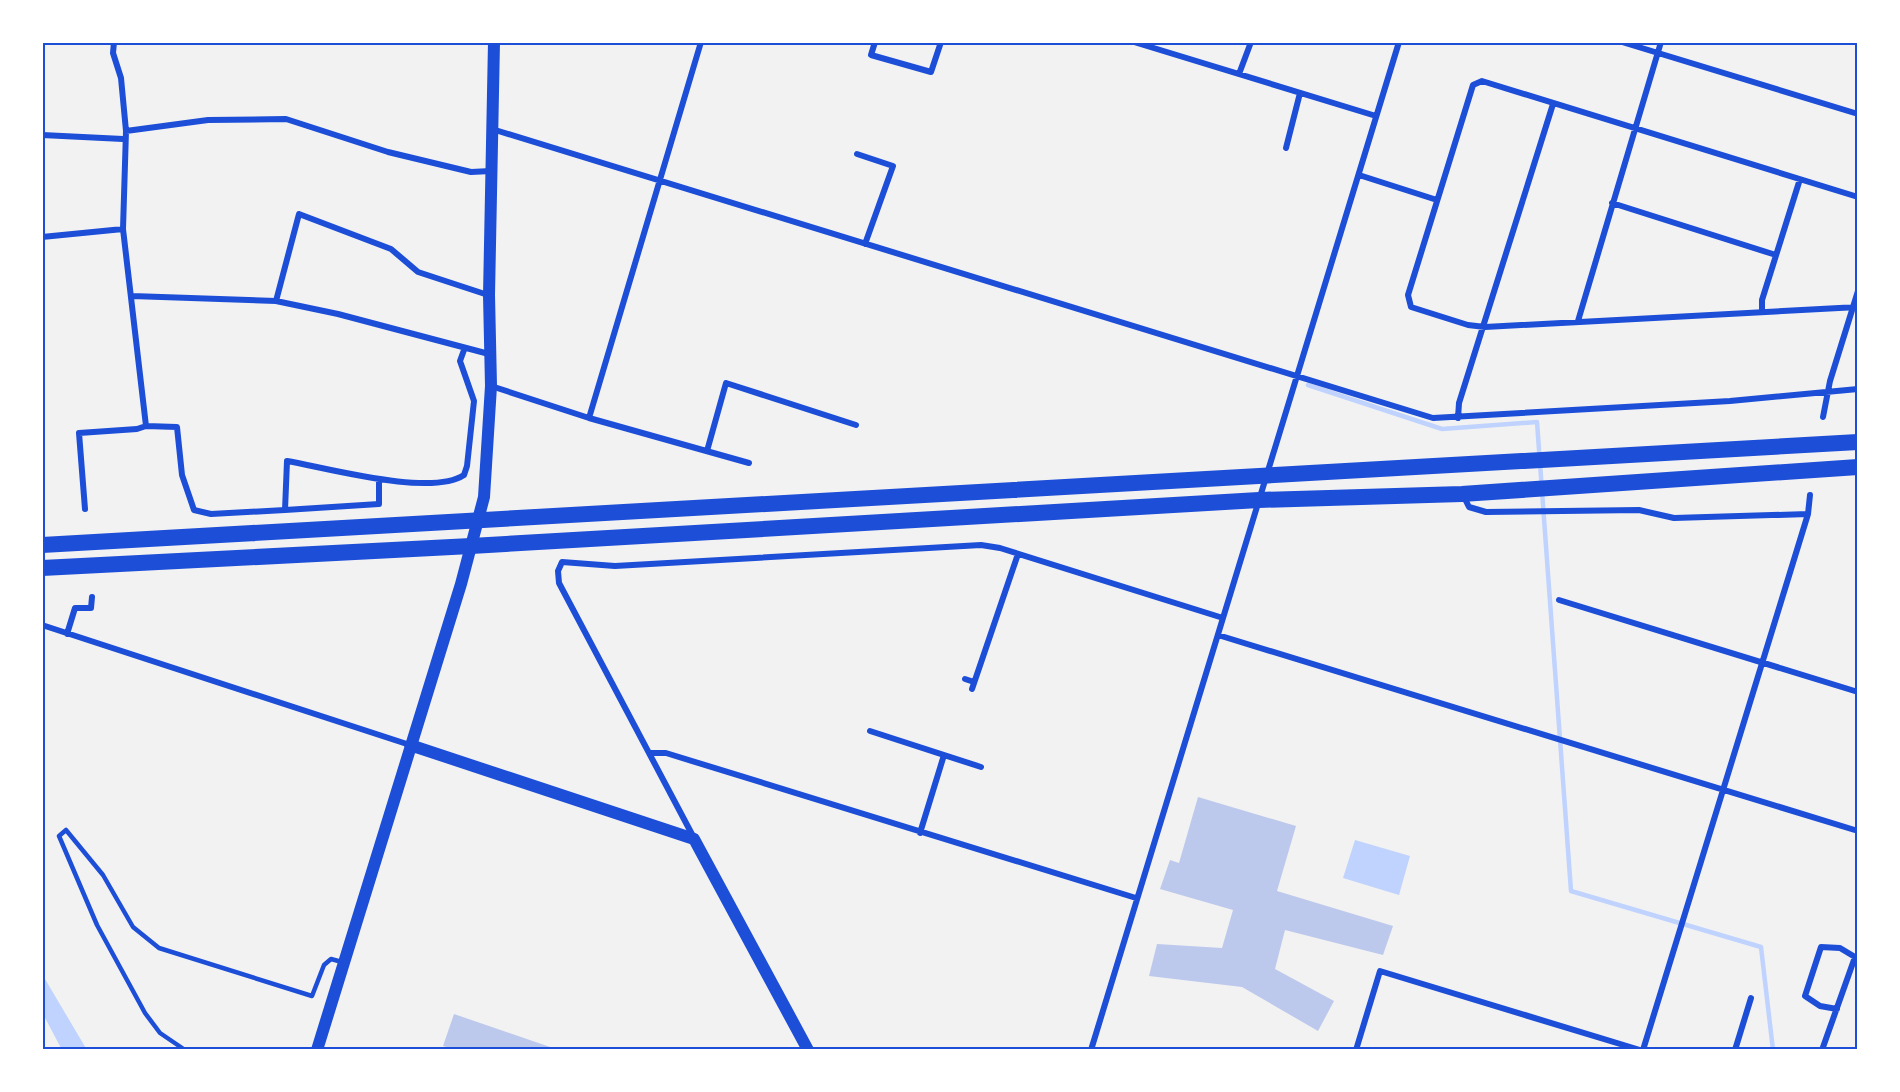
<svg xmlns="http://www.w3.org/2000/svg" width="1900" height="1092" viewBox="0 0 1900 1092" font-family="'IBM Plex Sans',sans-serif">
  <style>
    .water { fill: #bfd3fe }
    .lines { fill: none; stroke-linecap: round; stroke-linejoin: round }
    .stream { stroke: #bfd3fe; stroke-width: 4.5 }
    .building { fill: #bdc9ec }
    .service { stroke: #1d4ed8; stroke-width: 4.5 }
    .minor { stroke: #1d4ed8; stroke-width: 6 }
    .secondary { stroke: #1d4ed8; stroke-width: 12 }
    .trunk { stroke: #1d4ed8; stroke-width: 16 }
    .neatline { fill: none; stroke: #1d4ed8; stroke-width: 2 }
  </style>
  <rect width="100%" height="100%" fill="#f2f2f2"/>
  <path class="water" d="M1355 840 1410 856 1399 895 1343 878Z
    M42 974 87 1050H62L42 1012Z"/>
  <g class="lines">
    <path class="stream" d="M1308 385 1442 429 1537 422 1571 891 1761 947 1773 1050"/>
  </g>
  <path class="building" d="M1198 797 1296 826 1277 891 1393 926 1383 955 1285 930 1275 969 1334 1001 1318 1031 1242 987 1149 976 1157 944 1222 948 1233 910 1160 889 1170 860 1179 863Z
    M454 1014 553 1048 552 1050H456L443 1046Z"/>
  <g class="lines">
    <path class="service" d="M185 1050 160 1033 145 1013 97 925 59 836 66 830 103 875 133 927 159 948 312 996 324 965 331 959 342 962"/>
    <path class="minor" d="M114 42 113 53 121 78 126 131 123 229 146 426 177 427 182 475 194 510 211 514 285 510 287 461C327 468 431 497 464 475L467 466 474 401 460 361 464 350
      M875 42 871 55 931 72 941 42
      M1134 42 1376 116
      M1622 42 1858 114
      M1239 74 1251 42
      M492 129 1433 418 1730 401 1858 389
      M126 131 208 120 286 119 388 152 471 172 491 171
      M42 135 123 139
      M1286 148 1300 93
      M857 154 893 166 865 244
      M1359 175 1437 200
      M1858 197 1482 81 1473 85 1408 295 1411 307 1468 325 1485 327 1858 307
      M1612 203 1776 255
      M42 237 123 229
      M132 296 276 301 338 314 489 354
      M276 301 299 214 391 249 418 272 488 295
      M1762 312V300L1800 179
      M1578 321 1661 42
      M491 386 589 418 749 463
      M1823 417 1830 381 1858 291
      M589 418 701 42
      M1458 418 1459 403 1553 104
      M707 451 726 383 856 425
      M1463 495 1469 507 1486 512 1639 510 1674 518 1808 514
      M85 509 79 433 137 429 146 426
      M285 510 379 504V479
      M1559 600 1858 692
      M42 625 410 745
      M67 634 75 608H91L92 597
      M1218 635 1858 831
      M965 679 974 682
      M972 689 1018 554
      M870 731 981 767
      M650 753H666L1136 898
      M920 833 944 755
      M694 838 559 583 558 571 562 562 615 566 981 545 1000 548 1223 618
      M1091 1050 1399 42
      M1356 1050 1380 971 1640 1050
      M1643 1050 1808 514 1810 495
      M1735 1050 1751 998
      M1822 1050 1855 957 1840 948 1821 947 1805 996 1820 1006 1837 1009"/>
    <path class="secondary" d="M410 745 694 839 808 1050
      M317 1050 461 584 484 497 491 386 489 295 494 42"/>
    <path class="trunk" d="M42 545 1858 442
      M42 568 471 546 1259 500 1462 494 1858 467"/>
  </g>
  <rect width="1900" height="1092" fill="none" stroke="#ffffff" stroke-width="87"/>
  <rect x="44" y="44" width="1812" height="1004" class="neatline"/>
</svg>
